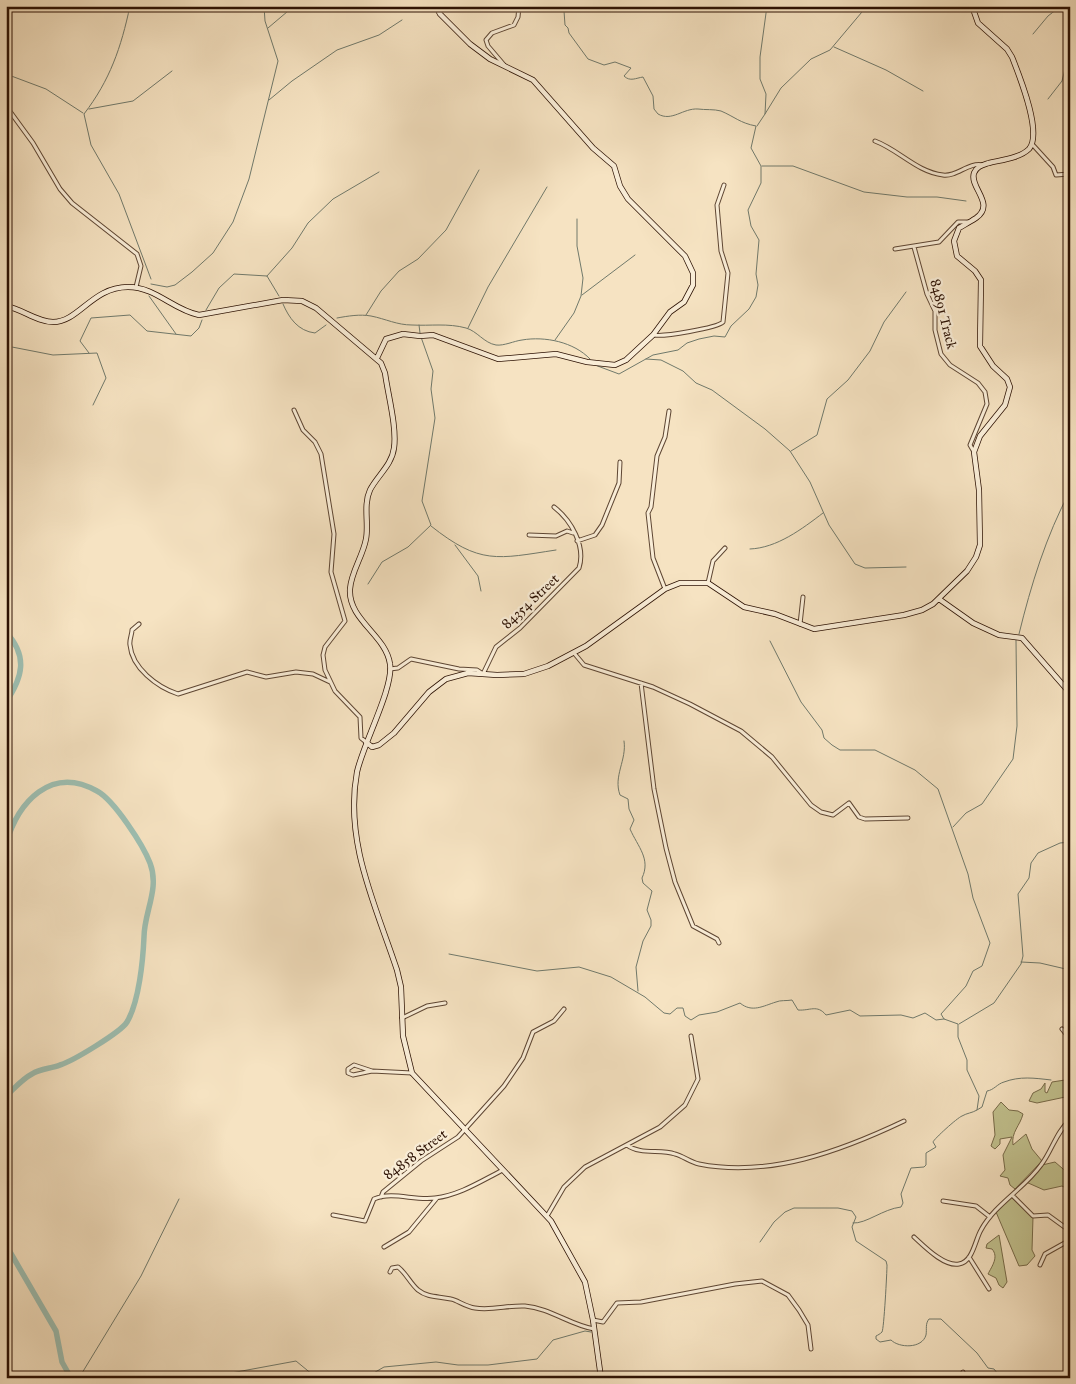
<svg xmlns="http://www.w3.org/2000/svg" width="1076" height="1384" viewBox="0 0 1076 1384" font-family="'IM FELL Great Primer',serif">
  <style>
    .green { fill: #c2c28f; stroke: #776a49 }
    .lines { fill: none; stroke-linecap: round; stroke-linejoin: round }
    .stream { stroke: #70796b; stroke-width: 1 }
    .river { stroke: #9dbeb1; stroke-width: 5.5 }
    .street-casing { stroke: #5e4633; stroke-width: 5 }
    .secondary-casing { stroke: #2c1103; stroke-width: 6 }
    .street { stroke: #f9edd7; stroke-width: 3 }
    .secondary { stroke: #f9edd7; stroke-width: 4.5 }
    .labels { text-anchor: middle; stroke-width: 4.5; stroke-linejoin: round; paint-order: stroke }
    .street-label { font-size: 14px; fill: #2c1103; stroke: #f9edd7 }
  </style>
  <rect width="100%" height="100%" fill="#f6e3c2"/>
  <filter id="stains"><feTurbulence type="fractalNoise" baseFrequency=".004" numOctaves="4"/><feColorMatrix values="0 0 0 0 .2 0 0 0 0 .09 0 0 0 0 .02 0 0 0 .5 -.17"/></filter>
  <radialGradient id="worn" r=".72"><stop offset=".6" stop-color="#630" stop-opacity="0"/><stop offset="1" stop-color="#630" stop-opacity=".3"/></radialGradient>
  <path class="green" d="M1065 1080 1070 1083V1096L1037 1103 1029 1101 1033 1093 1041 1089 1045 1083V1092L1047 1093 1052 1082Z
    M1001 1102 1009 1110 1018 1111 1023 1114C1020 1126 1011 1132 1013 1145L1026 1134 1032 1149 1042 1161 1015 1189 1010 1185 1008 1178 1000 1176 1005 1170 1003 1155 1012 1137 1000 1139V1144L995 1149 991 1146 995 1135 993 1112Z
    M1055 1162 1070 1175V1183L1066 1188 1062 1186 1044 1190 1026 1182 1042 1165Z
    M1011 1197 1033 1217 1032 1250 1035 1256 1027 1265 1019 1266 996 1212Z
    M999 1235 1007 1282 1003 1288 999 1285 996 1278 988 1274C992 1266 999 1257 992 1249L986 1248 987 1244Z"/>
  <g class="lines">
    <path class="stream" d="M130 6C121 48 110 80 84 114L91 145 119 194 151 279
      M560 6 564 11 565 25 568 28 569 33 588 59 604 65 615 62 631 68 624 76C630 82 636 78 643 77L653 96 654 109 658 114C672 122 683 108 698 109 705 110 714 109 721 111 735 117 740 123 756 126L751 148 761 166V183L748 210 751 226 759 240 756 274 758 285 756 297 749 309 731 326 725 337 714 336 699 339 687 343 678 350 653 355 619 374 595 365
      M6 12 11 6
      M268 28 294 6
      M1033 34 1048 16 1061 6
      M834 47 886 70 923 91
      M6 74 46 89 83 113
      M1048 99 1062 81 1070 49
      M269 100 292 81 337 50 379 35 402 20
      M89 109 133 101 172 71
      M765 114 781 88 811 59 830 50 867 6
      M757 126 765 114 766 94 760 79V57L767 6
      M6 153 7 152
      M762 166H793L864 192 907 197H937L966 201
      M267 276 292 248 308 223 333 199 379 172
      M151 284 167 287 175 285 192 272 213 253 233 222 249 179 278 61 265 21 264 6
      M582 295 635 255
      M149 296 176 334
      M283 304C289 318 298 331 315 333L326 325
      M206 310 219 288 234 274 267 276 279 296
      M366 315 381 291 399 271 418 259 446 230 479 170
      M337 318C348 316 360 314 371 316 386 319 397 325 412 325 430 326 448 323 466 328 477 331 484 343 496 345 504 346 514 341 522 340 545 336 574 342 590 359
      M419 325 420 333
      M468 328 488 287 547 187
      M555 340 574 313 581 296 583 278 577 246V219
      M10 345 12 347 53 355 97 353 106 378 93 405
      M89 353 80 341 91 318 130 315 147 331 191 336 199 328 202 320
      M646 359 661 360 683 371 696 383 712 390 765 429 790 451 810 482 829 525 855 564 865 568 906 567
      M791 451 817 435 827 399 848 380 870 351 884 322 906 292
      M431 526C480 565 497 559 556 550
      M455 545 478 576 481 591
      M750 549C777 548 802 529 823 513
      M368 584 382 562 408 547 431 525 422 501 435 418 431 389 433 371 421 337
      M1019 634C1031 585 1046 536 1070 491
      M770 641 801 702 822 730 824 738 832 745 840 750H875L915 770 938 789 968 874 973 898 990 943 982 966 973 971 966 986 941 1014 944 1019 958 1024V1037L967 1060V1070L979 1096 977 1110C972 1113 967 1113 962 1116 957 1118 934 1139 933 1142L936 1147 926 1153V1165L924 1167 911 1168 901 1194 903 1203 901 1207C883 1209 866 1224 853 1223
      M624 741C627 760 613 776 620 795L628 799 629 809 634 820 630 829C638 847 651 859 642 878L643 883 652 891 647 910 651 920V926L643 941 636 967 638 991
      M953 827 966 813 982 804 1013 759 1017 726 1016 640
      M449 954 537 971 579 967 611 977 645 997 664 1013 670 1014 677 1008H683L685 1016 691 1020 699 1015 717 1012 740 1003C752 1013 763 1006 776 1002 780 1000 787 1001 792 1000L798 1010C810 1011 817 1004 826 1015L850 1010 860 1016 901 1015 913 1018 925 1013 936 1020 944 1019
      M1021 962 1040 963 1070 970
      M959 1024 994 1003 1021 964 1023 956 1018 894 1029 878 1031 863 1038 853 1060 843 1070 842
      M977 1110 982 1107 987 1091C994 1090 997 1084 1004 1082 1020 1076 1034 1078 1051 1080
      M760 1242 774 1222 785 1212 794 1208H838L852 1211 856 1217 852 1227 856 1241 886 1261 887 1265C887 1272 884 1329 882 1332 880 1334 878 1335 876 1336V1339L880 1342 891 1340C899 1348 922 1349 926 1335 927 1329 925 1324 929 1319H941L977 1353 988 1368 994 1369 1001 1378
      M79 1378 141 1276 179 1199
      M204 1378 296 1361 313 1375 329 1374 340 1378
      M365 1378 384 1367 436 1362 458 1365H488L537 1359 553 1340 585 1331 591 1332"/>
    <path class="river" d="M6 413V422
      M6 632C28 656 23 677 6 702
      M6 844C18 802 51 765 97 791 114 800 143 845 150 863 160 889 144 912 144 937 143 960 139 1002 127 1022 121 1032 73 1061 60 1065 51 1069 41 1068 32 1074 22 1079 14 1089 6 1096
      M6 1245 56 1331 62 1362 71 1378"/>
    <g class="street-casing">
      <path id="street" d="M505 66 488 46 486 40 492 33 514 25 518 17 519 6
        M6 106 33 143 60 189 72 203 137 254 141 266 136 287
        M875 141C899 150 917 172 943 175 957 177 968 162 983 165
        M1032 144 1053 167 1056 175 1070 174
        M914 247 927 294 935 311V330L941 354 950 365 978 383 985 392 987 404 970 445 974 452
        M895 249 939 242 958 222H968
        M654 335C663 337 717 328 723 322L728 273 721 251 717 205 724 185
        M294 410 303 430 315 442 321 454 334 534 331 572 345 621 325 647 323 655 325 670 335 691 360 717 361 738 366 742
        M529 535 556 536 567 531 573 533
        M577 541 595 535 602 525 619 483 620 462
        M708 583 713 561 725 548
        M665 589 653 558 648 513 651 507 657 456 665 437 669 411
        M139 624 132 630C132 635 129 640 130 645 132 668 157 687 178 694L247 672 266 677 296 672 313 674 330 682
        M800 624 803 597
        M574 653 584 665 653 687 690 704 741 731 772 757 811 805 821 812 833 815 849 803 859 817 865 819 908 818
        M390 669 398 668 411 659 459 669 477 670 483 674 496 647 520 628 579 568C586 546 571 520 554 507
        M641 683 654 789 666 848 675 882 693 926 717 939 719 943
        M402 1018 427 1006 445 1003
        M1062 1029 1070 1039
        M372 1071 354 1065 348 1069V1073L353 1075 372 1071 412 1073
        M627 1145C640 1155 660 1149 675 1154 683 1156 690 1162 699 1164 769 1178 841 1151 904 1121
        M1012 1195 1033 1216 1048 1215 1070 1231
        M381 1197 383 1192 421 1161 458 1137 504 1086 523 1058 533 1032 554 1021 564 1009
        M943 1201 976 1206 990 1217
        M333 1215 365 1221 374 1199C393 1191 414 1201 435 1198 460 1195 481 1181 503 1170
        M547 1216 564 1187 585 1167 660 1127 685 1105 698 1079 691 1036
        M914 1237C924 1246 944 1267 959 1264 973 1262 975 1240 981 1230 995 1204 1024 1189 1041 1165 1052 1151 1056 1132 1070 1120
        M384 1247 409 1232 437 1198
        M969 1257 989 1289
        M1040 1265 1045 1254 1070 1240
        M390 1272 392 1268 398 1267C406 1273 410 1283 418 1290 428 1298 439 1296 451 1299 457 1300 466 1307 475 1308 491 1311 509 1305 525 1306 550 1308 570 1325 594 1329
        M593 1320 603 1322 617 1303 641 1302 735 1284 762 1281 788 1295 799 1310 808 1325 811 1349
        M963 1372 965 1378"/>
    </g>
    <g class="secondary-casing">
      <path id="secondary" d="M6 306C22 309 37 322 53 322 79 322 92 287 128 287 156 287 173 310 199 315L283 300 302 301 316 308 381 363 385 373C388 395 397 427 394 448 392 465 377 476 370 490 363 505 369 524 366 539 363 556 351 572 350 589 348 620 386 635 390 664 394 687 363 744 357 772 344 842 376 906 397 970L401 987 403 1036 412 1073 551 1221 585 1282 593 1320 601 1378
        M377 358 386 339 403 334 420 336 433 335 498 359 556 354 587 362 615 365 626 360 653 335 670 312 684 302 693 285V273L685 256 628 199 620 186 614 166 593 148 533 80 490 59 470 44 440 14 436 6
        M939 599 973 623 999 635 1022 638 1070 693
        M366 742 372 747 379 745 394 733 429 692 446 679 468 673 497 675 524 674 548 666 586 646 665 589 680 583H708L744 607 775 614 814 629 904 615 922 610 933 604 967 571 976 557 980 545 979 490 974 452 980 436 1005 405 1010 387 1007 379 993 366 980 346 981 280 975 271 957 256 954 241 959 228C964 225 970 222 976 218 996 204 969 187 974 173 977 166 983 165 989 163 1001 160 1020 158 1029 149 1043 133 1019 75 1012 57L1007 49 978 23 972 6"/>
    </g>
    <use href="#street" class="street"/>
    <use href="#secondary" class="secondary"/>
  </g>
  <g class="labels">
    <g class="street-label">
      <text transform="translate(944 314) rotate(76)" y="5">84891 Track</text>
      <text transform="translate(530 601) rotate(-43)" y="5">84354 Street</text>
      <text transform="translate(415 1154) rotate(-36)" y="5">84858 Street</text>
    </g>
  </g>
  <rect width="1076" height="1384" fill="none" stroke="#f6e3c2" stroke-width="25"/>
  <rect x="8" y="8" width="1061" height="1369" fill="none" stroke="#2c1103" stroke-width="2.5"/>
  <rect x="12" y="12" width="1051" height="1359" fill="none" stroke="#2c1103"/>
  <rect width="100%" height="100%" filter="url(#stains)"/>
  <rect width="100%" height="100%" fill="url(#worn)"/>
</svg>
